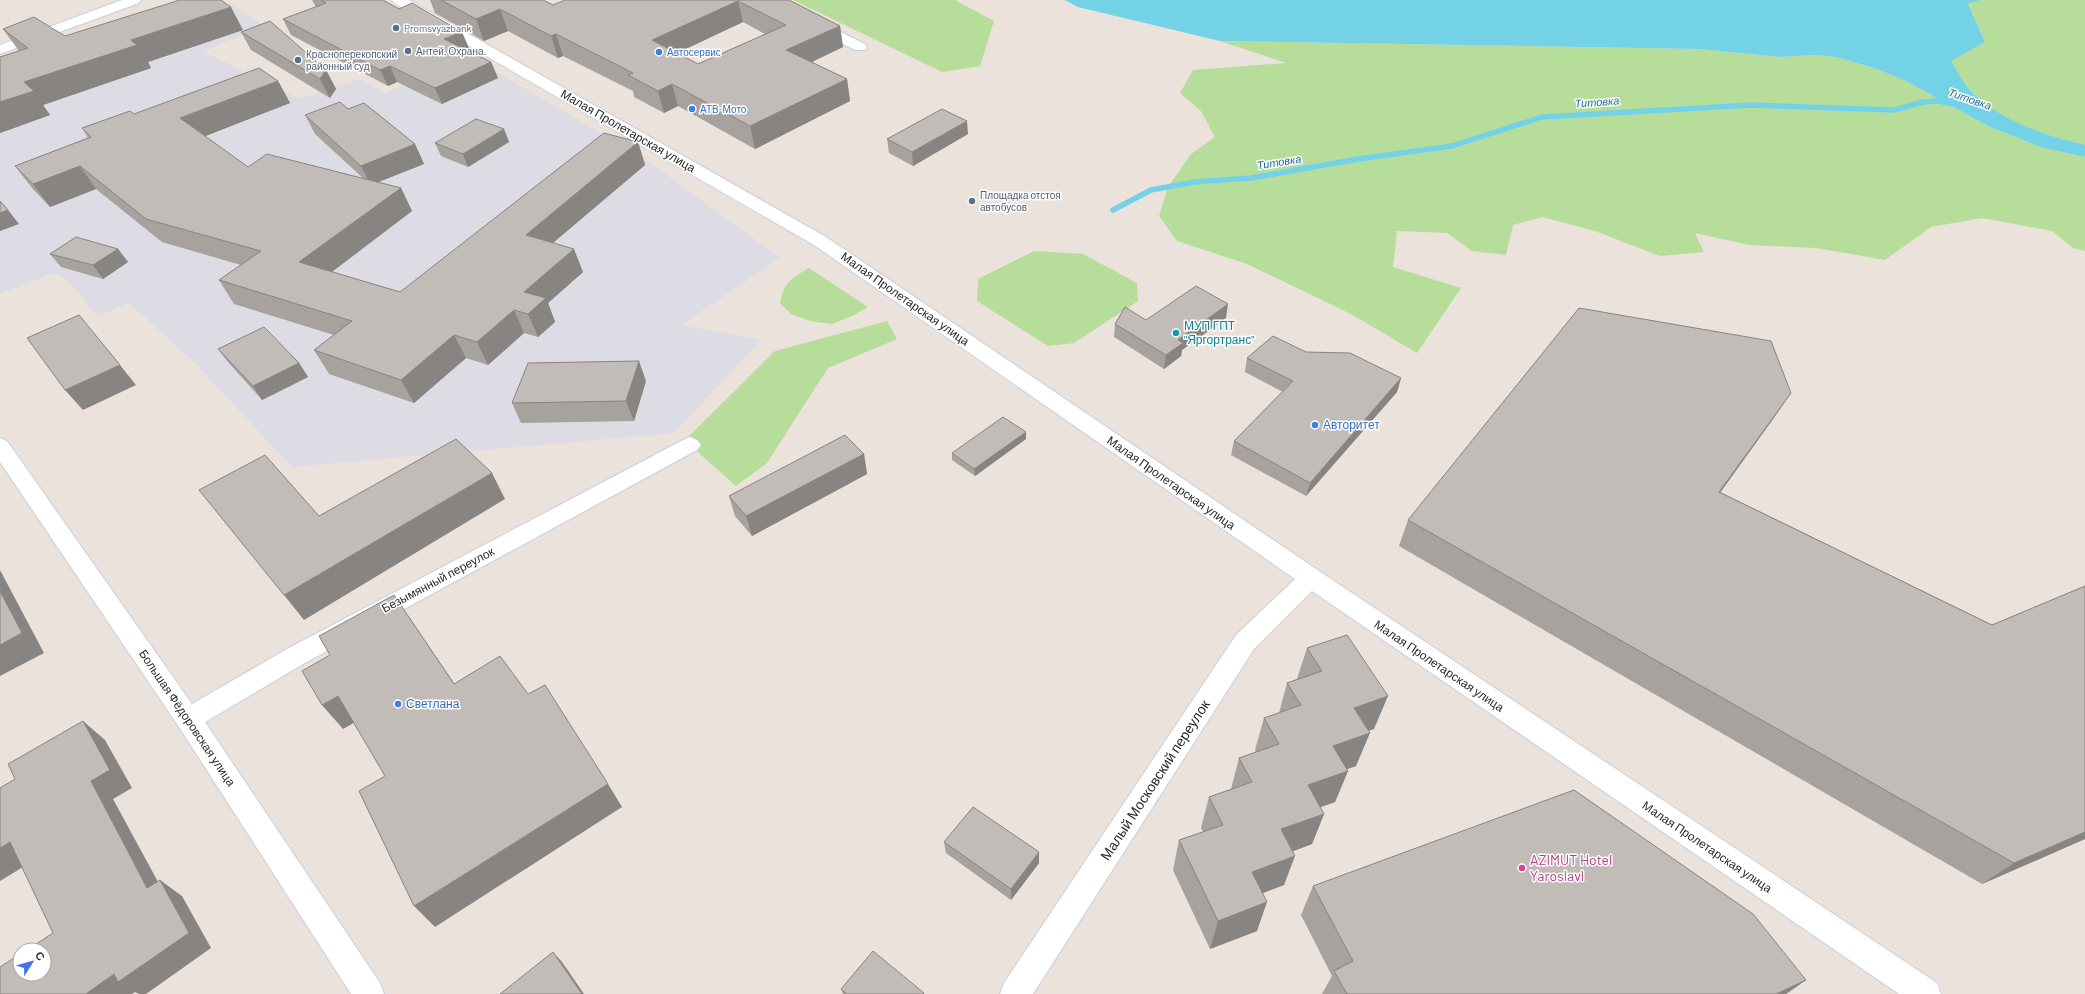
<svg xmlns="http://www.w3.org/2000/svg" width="2085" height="994" viewBox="0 0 2085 994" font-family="Barlow,sans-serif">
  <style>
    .industrial { fill: #dddbe3 }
    .green { fill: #b7dd9b }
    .water { fill: #74d2e6 }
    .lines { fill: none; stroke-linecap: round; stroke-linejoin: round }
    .stream { stroke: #74d2e6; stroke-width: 5.5 }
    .minor-casing { stroke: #caceda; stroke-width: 2 }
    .minor { fill: #fff; fill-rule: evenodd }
    .wall { fill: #a7a29e; fill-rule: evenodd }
    .shaded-wall { fill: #888481 }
    .building { fill: #c2bcb8; stroke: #888481; fill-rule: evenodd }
    .service-dot { fill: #5c6f8a; stroke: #fff; stroke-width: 1.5 }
    .shop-dot { fill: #3f7fe0; stroke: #fff; stroke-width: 1.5 }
    .culture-dot { fill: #0f9aa8; stroke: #fff; stroke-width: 1.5 }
    .hotel-dot { fill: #d1479c; stroke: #fff; stroke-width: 1.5 }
    .labels { text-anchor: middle; stroke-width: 3; stroke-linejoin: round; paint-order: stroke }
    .far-service-label { font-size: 10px; fill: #4e5e75; stroke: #fff; text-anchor: start }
    .far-shop-label { font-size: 10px; fill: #366cbe; stroke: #fff; text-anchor: start }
    .far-water-label { font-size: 11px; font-style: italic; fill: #16708f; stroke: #fff }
    .street-label { font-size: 12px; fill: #292929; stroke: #fff }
    .culture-label { font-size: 12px; fill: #0d838f; stroke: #fff; text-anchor: start }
    .shop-label { font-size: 12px; fill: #366cbe; stroke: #fff; text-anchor: start }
    .near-street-label { font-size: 14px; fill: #292929; stroke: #fff }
    .near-hotel-label { font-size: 14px; fill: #b23c85; stroke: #fff; text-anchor: start }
  </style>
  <rect width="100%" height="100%" fill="#eae2db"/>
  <path class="industrial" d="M231 4 264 26 205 50 208 54 300 99 360 79 385 93 470 56 649 162 780 258 681 325 761 340 674 433 292 467 195 363 129 303 98 316 67 280 53 273 0 294V64L189 7Z"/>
  <path class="green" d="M793 0H955L994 21 980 66 942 72Z
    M1982 0H2085V145C2046 135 2004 124 1974 94 1965 85 1958 72 1950 61L1985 42 1968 2Z
    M1220 41 1699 49 1781 57 1816 55 1836 57 1874 68 1906 81 1988 126 2040 147 2085 157V251L2073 248 2052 231 1982 218 1931 227 1885 260 1816 248 1749 245 1695 233 1704 252 1660 256 1595 231 1542 217 1513 225 1506 255 1472 251 1447 233 1397 231 1393 267 1461 288 1417 353 1351 314 1247 264 1177 241 1159 216 1168 187 1191 154 1215 137 1201 111 1180 93 1193 70 1286 63Z
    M1034 251 1083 254 1137 283 1138 301 1074 343 1048 346 977 301 978 279Z
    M809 268 868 307 854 315 832 324 810 321 791 314 780 303C784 282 792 278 809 268Z
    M887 321 897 339 828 368 767 463 736 486 690 445 687 438 775 351Z"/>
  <path class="water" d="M1065 0H1982L1968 3 1985 42 1951 61C1958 72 1965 86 1974 94 2005 123 2045 135 2085 145V157L2040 147 1988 126 1906 81 1874 68 1836 57 1816 55 1781 57 1699 49 1220 41 1078 7Z"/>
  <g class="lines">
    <path class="stream" d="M1113 210 1151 190 1194 182 1251 178 1358 159 1452 146 1542 117 1752 105 1894 110 1923 102 1938 101 1953 104"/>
    <g class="minor-casing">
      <path id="minor" d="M122 0H141L139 3 0 54V45Z
        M392 0H409L826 237 1319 571 1937 983 1941 994H1899L1312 591 1254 649 1033 994H1000L1004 983 1236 635 1295 579 814 245 394 3Z
        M759 0H776L865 44 867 47 865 50H855L761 3Z
        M690 437 697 440 701 445 697 450 305 663 205 722 380 983 384 994H351L179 727 0 462V438L7 441 192 704 287 649 683 440Z"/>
    </g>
    <use href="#minor" class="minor"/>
  </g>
  <path class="wall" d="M312 0H383L469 48 465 49 491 62 498 78 442 104 397 82 388 86 291 35 283 19 316 7Z
    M430 0H543L553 5 789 0 840 26 843 47 812 62 847 79 850 101 755 149 678 106 664 113 634 97 633 91 563 56 558 58 508 31 484 41 435 13ZM743 22 765 34 698 64 677 53Z
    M3 29 65 36 243 30 148 62 151 68 43 105 50 115 0 133V57L19 51Z
    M241 32 326 70 336 89 330 98 251 50Z
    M278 81 290 103 205 136 248 167 364 179 315 134 305 115 348 109 415 144 424 164 378 182 401 188 412 211 332 272 400 292 638 142 645 165 553 243 583 272 548 303 555 322 538 337 524 333 488 365 466 358 414 403 329 374 314 350 334 335 234 304 219 280 241 265 162 242 96 189 50 207 32 188 15 166 88 138 82 128 134 114Z
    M504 129 509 142 468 167 441 156 435 143Z
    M968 134 913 166 889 153 887 139Z
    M118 249 128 262 103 279 61 267 50 254Z
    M1226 318 1182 350 1181 356 1164 369 1114 337 1115 324 1146 320Z
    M218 349 299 363 308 377 262 400 228 362Z
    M1306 352 1401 378 1397 392 1306 496 1231 455 1234 441 1283 392 1245 372 1247 358Z
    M646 381 634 421 521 423 512 403Z
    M1791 393 1773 419 1720 492 1992 625 2085 586V839L1982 884 1399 546 1408 520Z
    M1026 439 975 476 952 460V453Z
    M864 454 867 474 752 536 735 516 729 496Z
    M1307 648 1374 729 1368 731 1356 766 1347 769 1348 771 1335 802 1320 807 1324 814 1312 844 1293 851 1284 885 1263 893 1257 931 1210 949 1173 870 1179 840 1203 832 1201 828 1209 797 1231 789 1239 758 1256 752 1255 750 1264 718 1279 713 1287 683 1297 679Z
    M944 842 1039 852V863L1011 900 946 853Z
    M1313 886 1806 980 1786 994H1322L1332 976 1301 915Z
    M841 989 924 994H843Z"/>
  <path class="shaded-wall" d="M738 1 743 22 658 62 652 40Z
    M231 7 243 30 148 62 151 68 43 105 50 115 0 133V102L24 82 131 40Z
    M500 9 508 31 484 41 476 19Z
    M840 26 843 47 790 72 786 50Z
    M462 32 469 48 451 56 444 39Z
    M556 34 563 56 558 58 551 36Z
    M491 62 498 78 442 104 435 88Z
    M390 66 397 82 388 86 380 70Z
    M326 70 336 89 330 98 320 79Z
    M847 79 850 101 755 149 750 126Z
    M278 81 290 103 193 141 180 118Z
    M672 84 678 106 664 113 658 91Z
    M967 121 968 134 913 166 912 152Z
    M504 129 509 142 468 167 463 154Z
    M638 142 645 165 535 258 526 235Z
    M415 144 424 164 371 185 361 166Z
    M80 166 96 189 50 207 33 184Z
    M401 188 412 211 313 286 299 262Z
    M8 210 19 224 0 231V213Z
    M118 249 128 262 103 279 93 265Z
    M574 249 583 272 548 303 555 322 538 337 528 314 524 292Z
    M1228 304 1226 318 1182 350 1181 356 1164 369 1166 355 1178 340Z
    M514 310 524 333 488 365 477 342Z
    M454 335 466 358 414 403 401 380Z
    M639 361 646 381 634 421 626 401Z
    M299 363 308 377 262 400 253 386Z
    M120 365 136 385 83 410 65 390Z
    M1401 378 1397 392 1306 496 1310 483Z
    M1791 393 1773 419 1702 518 1719 492Z
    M1026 432V439L975 476 974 469Z
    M864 454 867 474 752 536 746 516Z
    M492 473 505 499 304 620 284 595Z
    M0 570 44 653 0 676Z
    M394 595 411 620 471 708 454 684Z
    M338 696 359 720 343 729 322 705Z
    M1388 696 1374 729 1341 740 1354 708Z
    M83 721 105 740 132 788 113 799 170 904 147 888 91 781Z
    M1370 733 1356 766 1321 778 1333 746Z
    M1348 771 1335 802 1296 816 1308 785Z
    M608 784 622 807 435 927 414 906Z
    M1324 814 1312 844 1270 860 1281 829Z
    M2085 832V839L1982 884 2014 863Z
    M10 842 36 859 0 881V848Z
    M1039 852V863L1011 900V889Z
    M1295 856 1284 885 1242 901 1252 872Z
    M160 880 182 896 211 948 146 994H139L135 992 132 994H86Z
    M1267 902 1257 931 1210 949 1218 921Z
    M553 952 562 962 584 994H582Z
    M1806 980 1786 994H1776Z"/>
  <path class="building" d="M180 0H221L231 7 131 40 137 45 24 82 34 91 0 102V57L28 48 3 29 34 17 65 36Z
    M321 0H383L399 9 412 3 462 32 444 39 491 62 435 88 390 66 380 70 283 19 326 3Z
    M441 0H543L553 5 565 0H789L840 26 786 50 847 79 750 126 672 84 658 91 628 75 633 73 556 34 551 36 500 9 476 19ZM738 1 786 25 698 64 652 40Z
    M270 21 326 70 320 79 241 32Z
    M259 68 278 81 180 118 248 167 267 154 401 188 299 262 400 292 604 133 638 142 526 235 574 249 524 292 546 298 528 314 514 310 477 342 454 335 401 380 314 350 352 321 219 280 261 251 146 219 80 166 33 184 15 166 91 137 82 128 130 111 134 114Z
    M340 102 348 109 364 103 415 144 361 166 305 115Z
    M942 109 967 121 912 152 887 139Z
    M476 119 504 129 463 154 435 143Z
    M0 201 8 210 0 213Z
    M76 237 118 249 93 265 50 254Z
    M1196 286 1228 304 1178 340 1183 343 1166 355 1115 324 1125 307 1146 320Z
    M1579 308 1771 341 1791 393 1719 492 1992 625 2085 586V832L2014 863 1408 520Z
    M79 315 120 365 65 390 27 338Z
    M264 327 299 363 253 386 218 349Z
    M1273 336 1306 352 1350 353 1401 378 1310 483 1234 441 1293 381 1247 358Z
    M639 361 626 401 512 403 528 363Z
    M1003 417 1026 432 974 469 952 453Z
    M845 435 864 454 746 516 729 496Z
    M456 439 492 473 284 595 199 490 265 455 319 516Z
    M0 591 22 633 0 645Z
    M394 595 454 684 500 656 528 694 545 685 608 784 414 906 359 791 385 776 338 696 322 705 302 671 330 655 319 636Z
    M1347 635 1388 696 1354 708 1370 733 1333 746 1348 771 1308 785 1324 814 1281 829 1295 856 1252 872 1267 902 1218 921 1179 840 1223 825 1209 797 1252 782 1239 758 1279 744 1264 718 1301 705 1287 683 1322 671 1307 648Z
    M83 721 110 770 91 781 147 888 160 880 189 933 118 982 114 974 86 994H0V967L20 954V974H44V950H27L53 933 10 842 0 848V788L15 779 8 764Z
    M1574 790 1753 914 1806 980 1776 994H1347L1334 971 1353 961 1313 886Z
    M973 807 1039 852 1011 889 944 842Z
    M873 951 924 993 923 994H847L841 989Z
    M553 952 582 994H500Z"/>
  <g class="service-dot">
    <circle cx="396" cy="28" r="4"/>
    <circle cx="408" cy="51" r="4"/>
    <circle cx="298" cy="60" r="4"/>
    <circle cx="972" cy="201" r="4"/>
  </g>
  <g class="shop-dot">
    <circle cx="659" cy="52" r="4"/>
    <circle cx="692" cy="109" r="4"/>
    <circle cx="1315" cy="425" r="4"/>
    <circle cx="398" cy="704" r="4"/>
  </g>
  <circle class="culture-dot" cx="1176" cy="333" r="4"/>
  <circle class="hotel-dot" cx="1522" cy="868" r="4"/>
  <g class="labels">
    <g class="far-service-label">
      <text x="404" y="32">Promsvyazbank</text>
      <text x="416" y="55">Антей. Охрана.</text>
      <text x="306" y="58">Красноперекопский<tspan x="306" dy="12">районный суд</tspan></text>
      <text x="980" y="199">Площадка отстоя<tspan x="980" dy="12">автобусов</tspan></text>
    </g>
    <g class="far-shop-label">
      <text x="667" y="56">Автосервис</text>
      <text x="700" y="113">АТВ-Мото</text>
    </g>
    <g class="far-water-label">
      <text transform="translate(1970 99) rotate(19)" y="4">Титовка</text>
      <text transform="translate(1597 102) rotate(-4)" y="4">Титовка</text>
      <text transform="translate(1279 162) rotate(-9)" y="4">Титовка</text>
    </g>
    <g class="street-label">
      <text transform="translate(628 131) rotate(30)" y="4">Малая Пролетарская улица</text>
      <text transform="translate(905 299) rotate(35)" y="4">Малая Пролетарская улица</text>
      <text transform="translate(1171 483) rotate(35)" y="4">Малая Пролетарская улица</text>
      <text transform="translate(438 580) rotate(-28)" y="4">Безымянный переулок</text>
      <text transform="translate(1439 666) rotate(34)" y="4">Малая Пролетарская улица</text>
      <text transform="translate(187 718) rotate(56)" y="4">Большая Фёдоровская улица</text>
      <text transform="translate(1707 847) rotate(34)" y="4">Малая Пролетарская улица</text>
    </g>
    <g class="culture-label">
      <text x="1184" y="330">МУП ГПТ<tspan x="1184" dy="14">"Яргортранс"</tspan></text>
    </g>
    <g class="shop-label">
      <text x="1323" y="429">Авторитет</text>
      <text x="406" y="708">Светлана</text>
    </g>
    <g class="near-street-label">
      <text transform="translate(1155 780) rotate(-57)" y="5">Малый Московский переулок</text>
    </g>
    <g class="near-hotel-label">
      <text x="1530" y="865">AZIMUT Hotel<tspan x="1530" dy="16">Yaroslavl</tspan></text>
    </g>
  </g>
  <g transform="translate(32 962) rotate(53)"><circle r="19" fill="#ffffff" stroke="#a9a9a9"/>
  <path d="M0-3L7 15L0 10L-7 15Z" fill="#4573ed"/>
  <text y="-6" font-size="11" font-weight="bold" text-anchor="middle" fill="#292929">С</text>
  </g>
</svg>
